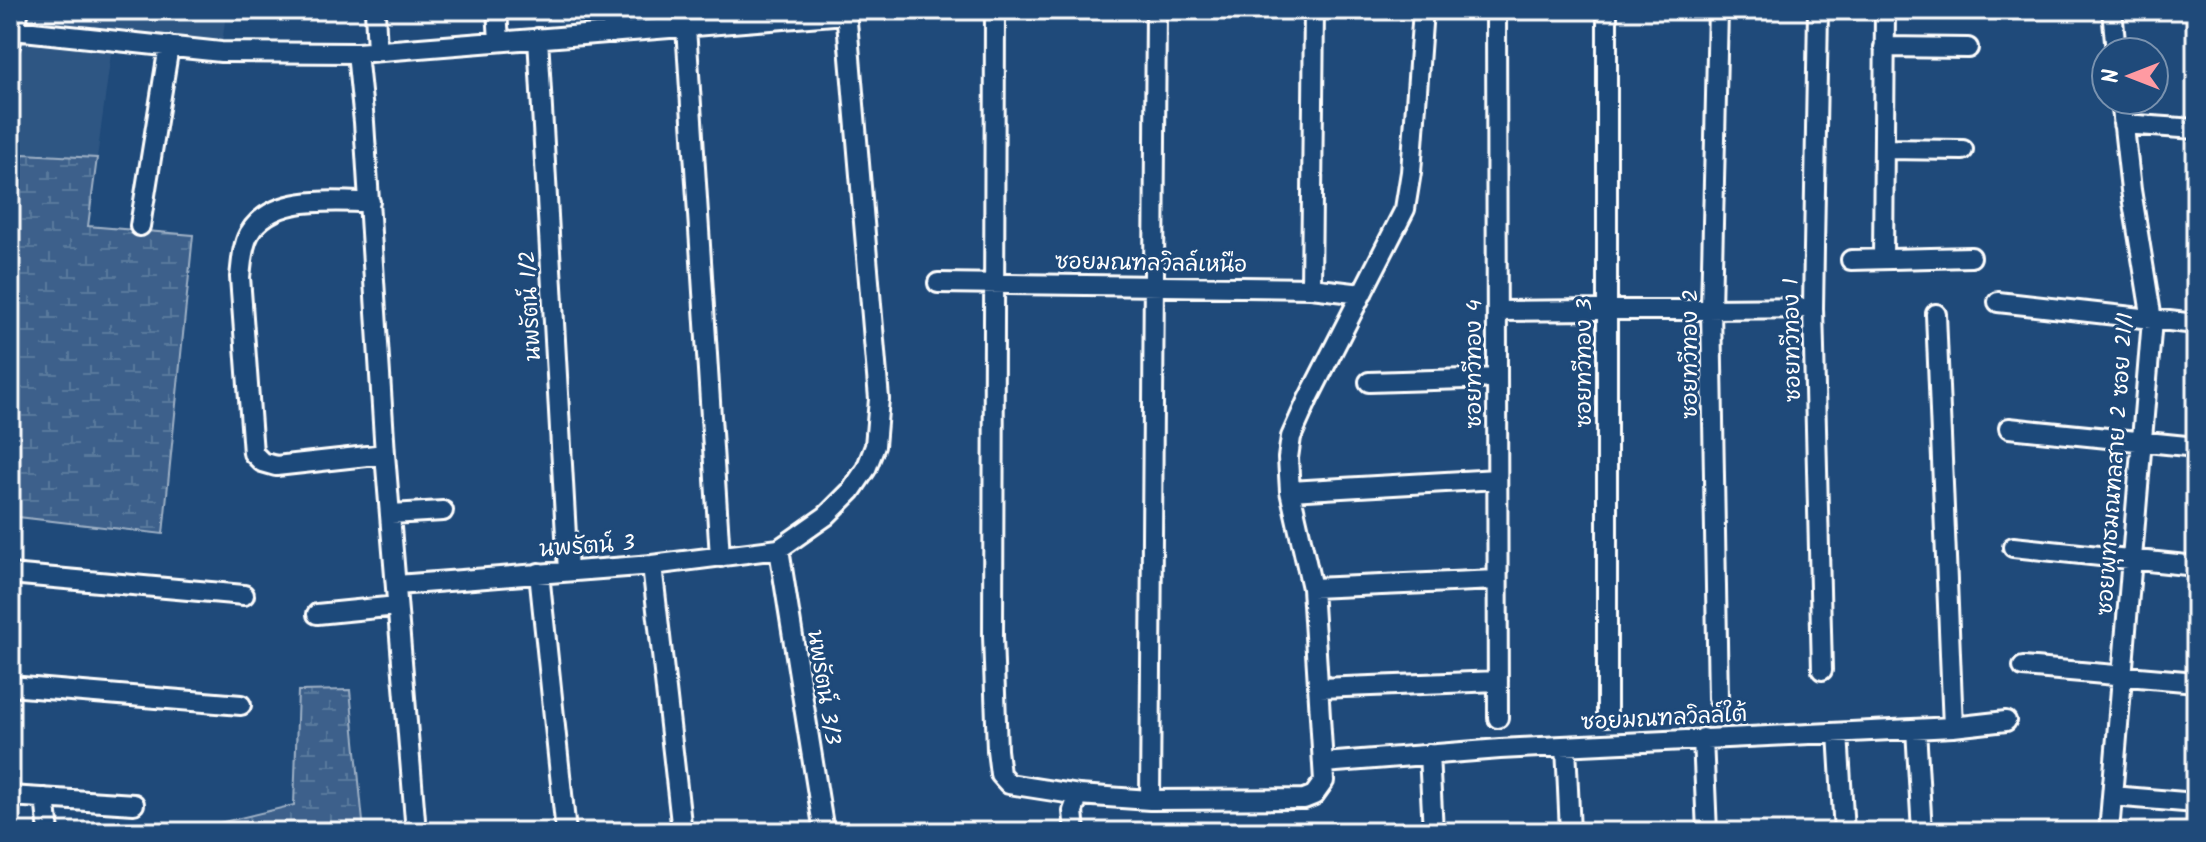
<svg xmlns="http://www.w3.org/2000/svg" width="2206" height="842" viewBox="0 0 2206 842" font-family="Kalam,'Playpen Sans Thai',sans-serif">
  <style>
    .built { fill: #2e5683 }
    .wetland { fill: url(#wetland-marsh); stroke: #9eb0c5; stroke-width: 2 }
    .lines { fill: none; stroke-linecap: round; stroke-linejoin: round }
    .minor-casing { stroke: #fff; stroke-width: 24 }
    .minor { stroke: #1f4a7a; stroke-width: 18 }
    .labels { text-anchor: middle; stroke-width: 6; stroke-linejoin: round; paint-order: stroke }
    .street-label { font-size: 22px; fill: #fff; stroke: #1f4a7a }
  </style>
  <defs>
    <pattern id="wetland-marsh" width="20" height="14" patternUnits="userSpaceOnUse" patternTransform="scale(2)"><rect width="20" height="14" fill="#3c618b"/><path d="M1 5h8M5 5V1M11 12h8M15 12V8" fill="none" stroke="#59799c"/></pattern>
  </defs>
  <rect width="100%" height="100%" fill="#1f4a7a"/>
  <filter id="ink" filterUnits="userSpaceOnUse"><feTurbulence type="fractalNoise" baseFrequency=".0125" numOctaves="2"/><feDisplacementMap in="SourceGraphic" scale="16" xChannelSelector="R" yChannelSelector="G"/><feConvolveMatrix kernelMatrix="1 2 1 2 8 2 1 2 1" color-interpolation-filters="sRGB"/></filter>
  <g filter="url(#ink)">
    <path class="built" d="M10 10H303V13H226L221 52 112 46 97 158 23 154 10 151Z"/>
    <path class="wetland" d="M23 154 97 158 88 226 193 235 163 534 10 516V187L18 184Z
      M350 690 364 832H182L294 805 298 691Z"/>
    <g class="lines">
      <g class="minor-casing">
        <path id="minor" d="M375 10 377 51
          M497 10 499 41
          M611 10 613 33
          M995 10 993 636 997 750 1000 774 1009 784 1079 795
          M1496 10 1498 718
          M1818 10 1813 308 1822 670
          M2112 10 2116 52
          M686 27 720 557
          M14 30 221 52 357 53 846 14
          M538 38 568 571
          M10 45 19 10
          M1884 47 1968 48
          M357 53 364 122 385 454 416 832
          M2123 124 2196 129
          M1884 149 1963 150
          M370 202C331 202 272 194 249 234 242 247 242 262 240 277L253 453 262 462 276 466 385 454
          M140 226 169 46
          M1883 259 1885 10
          M1851 260 1971 257
          M938 283 1311 288 1362 294
          M1311 288 1314 10
          M1998 302 2196 324
          M1497 311 1813 308
          M1936 314 1953 727
          M1369 382 1497 378
          M2009 428 2196 447
          M1290 491 1497 479
          M391 514 443 511
          M2013 547 2196 566
          M779 549 824 832
          M652 565 682 832
          M539 573 566 832
          M10 574 244 595
          M397 585 652 565 779 549 826 516 851 491 866 469 875 446 879 399 846 10
          M1312 588 1497 580
          M317 614 397 606
          M2023 667 2196 682
          M10 686 241 705
          M1320 688 1498 681
          M1718 698 1711 309 1718 10
          M1607 716V10
          M1916 729 1922 832
          M1838 733 1844 832
          M1703 738 1707 832
          M1566 746 1570 832
          M1429 754 1433 832
          M1324 763 1500 749 1953 727 2006 721
          M10 796 134 804
          M2112 796 2196 803
          M45 798 49 832
          M1150 800 1156 10
          M1075 832 1073 811 1079 795 1150 800 1304 799 1314 795 1324 781 1312 588 1290 491 1288 458 1291 437 1308 399 1405 209 1411 172 1423 10
          M2109 832 2152 320 2131 190 2121 100"/>
      </g>
      <use href="#minor" class="minor"/>
    </g>
  </g>
  <g class="labels">
    <g class="street-label">
      <text transform="translate(1151 262) rotate(1)" y="8">ซอยมณฑลวิลล์เหนือ</text>
      <text transform="translate(529 306) rotate(-93)" y="8">นพรัตน์ 1/2</text>
      <text transform="translate(1791 340) rotate(-91)" y="8">ซอยทวีทอง 1</text>
      <text transform="translate(1689 354) rotate(-90)" y="8">ซอยทวีทอง 2</text>
      <text transform="translate(1583 363) rotate(-90)" y="8">ซอยทวีทอง 3</text>
      <text transform="translate(1473 364) rotate(-90)" y="8">ซอยทวีทอง 4</text>
      <text transform="translate(2114 464) rotate(-86)" y="8">ซอยพุทธมณฑลสาย 2 ซอย 21/1</text>
      <text transform="translate(587 545) rotate(-4)" y="8">นพรัตน์ 3</text>
      <text transform="translate(825 687) rotate(81)" y="8">นพรัตน์ 3/3</text>
      <text transform="translate(1664 717) rotate(-3)" y="8">ซอยมณฑลวิลล์ใต้</text>
    </g>
  </g>
  <rect width="2206" height="842" fill="none" stroke="#1f4a7a" stroke-width="40"/>
  <rect x="20" y="20" width="2166" height="802" fill="none" stroke="#fff" stroke-width="3" filter="url(#ink)"/>
  <g transform="translate(2130 76) rotate(270)"><circle r="38" fill="#1f4a7a" stroke="#7992af" stroke-width="2"/>
  <path d="M0-6L14 30L0 20L-14 30Z" fill="#ff9aa2"/>
  <text y="-12" font-size="22" font-weight="bold" text-anchor="middle" fill="#ffffff">N</text>
  </g>
</svg>
